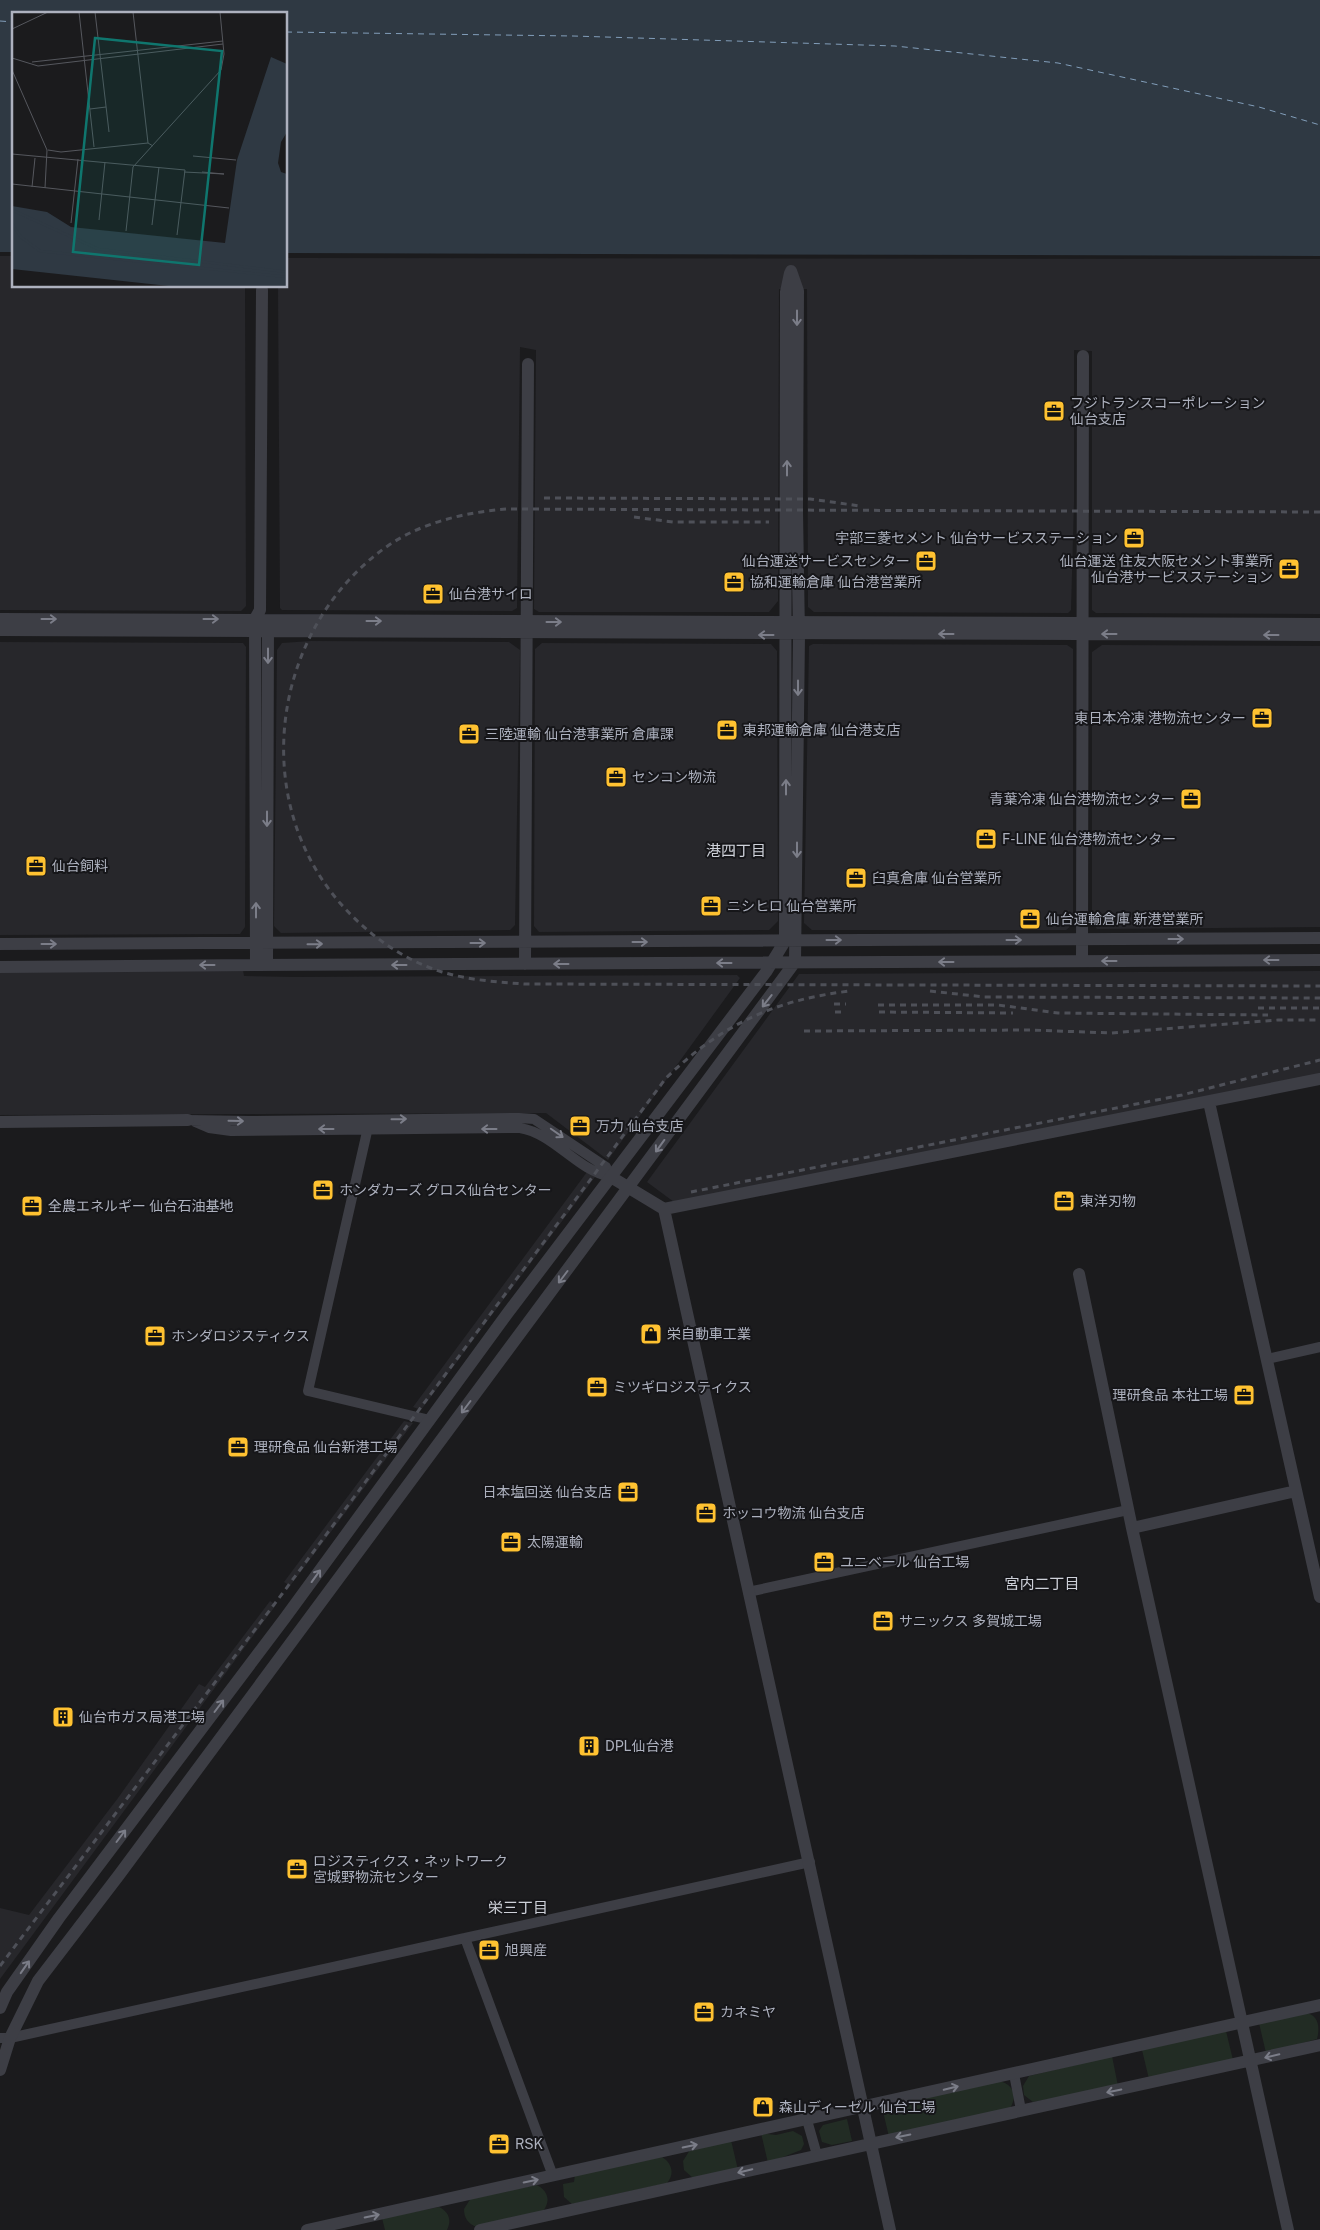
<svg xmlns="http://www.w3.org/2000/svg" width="1320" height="2230" viewBox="0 0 1320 2230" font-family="'Public Sans','Noto Sans JP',sans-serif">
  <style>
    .built { fill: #27272b }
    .green { fill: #222c24 }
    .water { fill: #2f3943 }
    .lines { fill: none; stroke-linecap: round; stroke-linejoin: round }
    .ferry { stroke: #829eba; stroke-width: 1; stroke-dasharray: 6 5; stroke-linecap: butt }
    .minor { stroke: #3d3e45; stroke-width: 10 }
    .tertiary { stroke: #3d3e45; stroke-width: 12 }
    .rail { stroke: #4e5058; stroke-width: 3; stroke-dasharray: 6 5; stroke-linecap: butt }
    .oneway { stroke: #7b7d88 }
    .labels { text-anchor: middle; stroke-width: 4; stroke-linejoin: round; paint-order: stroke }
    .poi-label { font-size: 14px; fill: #adb1be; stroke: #161619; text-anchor: start }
    .neighbourhood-label { font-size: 15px; fill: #ced1d9; stroke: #161619 }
    .inset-river { fill: none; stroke: #2f3943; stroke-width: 2.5 }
    .inset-road { fill: none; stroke: #55575d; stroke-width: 1 }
    .view { fill: #0f766e; fill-opacity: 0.15; stroke: #0f766e; stroke-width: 2.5 }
    .inset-edge { fill: none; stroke: #adb1be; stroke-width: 2.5 }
  </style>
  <rect width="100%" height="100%" fill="#1b1b1d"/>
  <path class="built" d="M0 256H14V286H245L246 606 241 611 0 610Z
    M286 258 1320 259V614L1096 613 1092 610V351L1074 350V502L1071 610 1068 613 814 612 808 607 807 289H779L778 601 769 612H539L534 609 536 350 520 347 517 608 512 611 282 610 280 608 278 286H286Z
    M311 641 509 642 520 650 515 925 510 930 281 933 274 926 277 650 282 643Z
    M0 642 243 643 246 647 245 927 240 934 0 935Z
    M542 643 771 644 777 651 778 921 769 930 539 932 534 926 535 649Z
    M813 644 1067 645 1073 649V924L1066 930H812L804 923 809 646Z
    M1102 645 1320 646V927L1097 929 1092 922V652Z
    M0 970H243L244 976 294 977 737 975 740 978 608 1160 546 1113 0 1115Z
    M1320 971V1074L674 1202 647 1182 799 974Z
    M587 1172 595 1177 421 1410 413 1407Z
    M404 1421 413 1423 290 1586 284 1582Z
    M270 1601 276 1605 0 1979V1908L29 1915 118 1798 199 1684 205 1687Z"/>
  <path class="green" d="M1306 2013C1319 2015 1320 2028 1317 2039L1266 2053 1259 2023Z
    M1226 2031 1233 2060 1149 2079 1142 2050Z
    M1112 2056 1118 2086 1033 2102 1024 2095 1023 2086 1029 2076Z
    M999 2081C1013 2084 1018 2096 1010 2108L889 2137 882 2107Z
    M847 2119 852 2141 832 2145 822 2142 819 2131 823 2125Z
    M793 2131 802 2136 804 2144 801 2150 768 2163 761 2133 776 2135Z
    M731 2140 738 2170 693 2178 684 2170 683 2161 690 2150Z
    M662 2157C672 2163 675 2174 667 2183L572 2204 564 2197 563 2184 574 2182 575 2175Z
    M537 2185C548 2191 551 2201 543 2211L477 2227C468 2224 464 2218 464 2209L471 2198Z
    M439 2207C449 2212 452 2220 447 2230H385L382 2218Z"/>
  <path class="water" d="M0 0H1320V256L286 253V14H14V252H0Z"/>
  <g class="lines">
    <path class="ferry" d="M0 21 14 22
      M286 32 573 36 895 46 1058 63 1259 107 1320 125"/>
    <path class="minor" d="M188 1120 250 1121 519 1118 534 1119 606 1167 611 1177
      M195 1122 209 1128 231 1131 520 1128C555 1134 576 1170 611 1177
      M369 1123 308 1391 430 1420
      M1267 1359 1320 1347
      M748 1592 1128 1510
      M465 1938 810 1862
      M0 2038H10L465 1938 553 2176
      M1014 2074 1021 2110
      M807 2120 817 2155"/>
    <path class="tertiary" d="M262 290 260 610 255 619 256 965 1320 960
      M0 619 1320 624
      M0 630 1320 635
      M0 944 1320 938
      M1082 961 1083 356
      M525 964 528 364
      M267 965 268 625
      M0 967 256 965
      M1209 1102 1320 1597
      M0 1122 188 1120
      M611 1177 664 1209 890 2230
      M664 1209 1320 1079
      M1079 1274 1132 1528 1288 2230
      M1132 1528 1296 1491
      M0 2008 7 1992 59 1918 285 1618 507 1314 766 972 785 941 786 292 790 273
      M0 2070 10 2038 38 1981 119 1875 795 962 799 635 797 511 798 291 791 271
      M307 2230 1320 2005
      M480 2230 1320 2045"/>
    <path class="rail" d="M544 498 810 499 860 506
      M1320 512 507 509C467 512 423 522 389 545 273 625 247 796 340 903 367 934 403 960 442 972 468 980 497 982 524 984L1320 986
      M634 517 673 522H769
      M930 991 984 997 1320 998
      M834 1004H846
      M878 1005H998L1058 1013 1268 1015
      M1258 1008H1320
      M835 1012H846
      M879 1012 1013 1013
      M804 1031 1031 1030 1111 1033 1278 1020H1320
      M691 1192 1182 1095 1320 1060
      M0 1966 282 1594 666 1078C721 1025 774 1000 850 991"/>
  </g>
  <defs><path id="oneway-shaft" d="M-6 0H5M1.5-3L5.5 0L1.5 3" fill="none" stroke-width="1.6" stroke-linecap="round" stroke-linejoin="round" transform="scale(1.25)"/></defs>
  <g class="oneway">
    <use href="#oneway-shaft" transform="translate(797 318) rotate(90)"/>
    <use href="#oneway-shaft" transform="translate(787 468) rotate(-90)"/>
    <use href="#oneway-shaft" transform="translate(49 619)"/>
    <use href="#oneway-shaft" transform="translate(211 619)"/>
    <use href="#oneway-shaft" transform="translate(374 621)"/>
    <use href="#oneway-shaft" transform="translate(554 622)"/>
    <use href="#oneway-shaft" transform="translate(946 634) rotate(180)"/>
    <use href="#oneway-shaft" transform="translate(1109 634) rotate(-180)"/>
    <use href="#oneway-shaft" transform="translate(766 635) rotate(-180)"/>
    <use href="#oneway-shaft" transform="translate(1271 635) rotate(-180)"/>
    <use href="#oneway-shaft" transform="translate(268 656) rotate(90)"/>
    <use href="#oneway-shaft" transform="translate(798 688) rotate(90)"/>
    <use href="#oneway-shaft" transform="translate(786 787) rotate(-90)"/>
    <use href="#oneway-shaft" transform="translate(267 819) rotate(90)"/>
    <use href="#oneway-shaft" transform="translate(797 850) rotate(90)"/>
    <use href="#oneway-shaft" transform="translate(256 910) rotate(-90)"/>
    <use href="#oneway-shaft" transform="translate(1176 939)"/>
    <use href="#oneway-shaft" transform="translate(834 940)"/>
    <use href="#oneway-shaft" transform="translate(1014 940)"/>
    <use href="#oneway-shaft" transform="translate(640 942)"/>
    <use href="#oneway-shaft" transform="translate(478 943)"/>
    <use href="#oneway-shaft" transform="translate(49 944)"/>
    <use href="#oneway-shaft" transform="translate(315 944) rotate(-1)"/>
    <use href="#oneway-shaft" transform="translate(1271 960) rotate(180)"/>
    <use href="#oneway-shaft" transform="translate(1109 961) rotate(180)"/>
    <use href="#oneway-shaft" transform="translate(946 962) rotate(180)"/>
    <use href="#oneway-shaft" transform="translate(724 963) rotate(180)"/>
    <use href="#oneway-shaft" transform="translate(561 964) rotate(180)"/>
    <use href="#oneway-shaft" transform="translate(207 965) rotate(180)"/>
    <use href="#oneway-shaft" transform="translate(399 965) rotate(180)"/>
    <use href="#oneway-shaft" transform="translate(767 1001) rotate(128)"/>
    <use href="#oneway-shaft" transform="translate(399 1119) rotate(-1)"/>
    <use href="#oneway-shaft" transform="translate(236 1121) rotate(1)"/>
    <use href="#oneway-shaft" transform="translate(326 1129) rotate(180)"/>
    <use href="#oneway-shaft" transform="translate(489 1129) rotate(180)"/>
    <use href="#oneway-shaft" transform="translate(557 1133) rotate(35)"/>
    <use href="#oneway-shaft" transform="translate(660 1146) rotate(126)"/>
    <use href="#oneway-shaft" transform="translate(563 1277) rotate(127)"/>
    <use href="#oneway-shaft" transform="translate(466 1407) rotate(127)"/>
    <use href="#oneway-shaft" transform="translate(316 1576) rotate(-54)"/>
    <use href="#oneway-shaft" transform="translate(219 1706) rotate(-53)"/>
    <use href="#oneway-shaft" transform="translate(121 1836) rotate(-53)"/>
    <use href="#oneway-shaft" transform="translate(25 1967) rotate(-55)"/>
    <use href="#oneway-shaft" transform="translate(1272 2056) rotate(167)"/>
    <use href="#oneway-shaft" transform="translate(951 2088) rotate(-13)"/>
    <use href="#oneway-shaft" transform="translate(1114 2091) rotate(168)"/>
    <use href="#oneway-shaft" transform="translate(903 2136) rotate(168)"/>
    <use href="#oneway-shaft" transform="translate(690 2146) rotate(-12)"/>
    <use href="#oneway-shaft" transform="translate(745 2171) rotate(167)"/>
    <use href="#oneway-shaft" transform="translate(531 2181) rotate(-12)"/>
    <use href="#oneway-shaft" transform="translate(372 2216) rotate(-12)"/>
  </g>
  <defs>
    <g id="office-square" transform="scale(1.125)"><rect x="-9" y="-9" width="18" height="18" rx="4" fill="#ffc231" stroke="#161619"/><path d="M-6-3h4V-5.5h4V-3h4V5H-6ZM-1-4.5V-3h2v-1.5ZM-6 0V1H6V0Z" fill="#111"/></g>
    <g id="shop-square" transform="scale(1.125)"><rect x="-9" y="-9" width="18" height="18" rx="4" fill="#ffc231" stroke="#161619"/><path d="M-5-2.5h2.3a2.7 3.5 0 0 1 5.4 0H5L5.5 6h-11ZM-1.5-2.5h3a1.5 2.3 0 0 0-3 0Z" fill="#111"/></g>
    <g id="building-square" transform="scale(1.125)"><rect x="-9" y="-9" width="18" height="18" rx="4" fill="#ffc231" stroke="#161619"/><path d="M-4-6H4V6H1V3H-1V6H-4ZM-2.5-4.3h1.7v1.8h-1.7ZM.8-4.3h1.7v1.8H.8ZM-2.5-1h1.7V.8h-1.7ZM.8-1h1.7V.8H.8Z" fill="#111"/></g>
  </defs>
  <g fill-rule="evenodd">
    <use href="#office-square" x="1054" y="411"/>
    <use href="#office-square" x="1134" y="538"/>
    <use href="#office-square" x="926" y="561"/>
    <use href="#office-square" x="1289" y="569"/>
    <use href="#office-square" x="734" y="582"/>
    <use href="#office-square" x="433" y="594"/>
    <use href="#office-square" x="1262" y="718"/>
    <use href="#office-square" x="727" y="730"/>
    <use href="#office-square" x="469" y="734"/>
    <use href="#office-square" x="616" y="777"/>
    <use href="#office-square" x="1191" y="799"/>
    <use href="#office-square" x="986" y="839"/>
    <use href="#office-square" x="36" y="866"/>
    <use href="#office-square" x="856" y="878"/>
    <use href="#office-square" x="711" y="906"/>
    <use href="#office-square" x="1030" y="919"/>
    <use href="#office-square" x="580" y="1126"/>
    <use href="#office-square" x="323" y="1190"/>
    <use href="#office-square" x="1064" y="1201"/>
    <use href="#office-square" x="32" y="1206"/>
    <use href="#shop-square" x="651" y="1334"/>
    <use href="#office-square" x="155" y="1336"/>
    <use href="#office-square" x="597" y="1387"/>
    <use href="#office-square" x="1244" y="1395"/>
    <use href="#office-square" x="238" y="1447"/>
    <use href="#office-square" x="628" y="1492"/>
    <use href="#office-square" x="706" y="1513"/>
    <use href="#office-square" x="511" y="1542"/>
    <use href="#office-square" x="824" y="1562"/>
    <use href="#office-square" x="883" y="1621"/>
    <use href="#building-square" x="63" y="1717"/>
    <use href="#building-square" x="589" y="1746"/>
    <use href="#office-square" x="297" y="1869"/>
    <use href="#office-square" x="489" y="1950"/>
    <use href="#office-square" x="704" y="2012"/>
    <use href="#shop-square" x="763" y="2107"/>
    <use href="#office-square" x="499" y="2144"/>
  </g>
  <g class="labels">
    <g class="poi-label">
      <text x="1070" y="408">フジトランスコーポレーション<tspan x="1070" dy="16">仙台支店</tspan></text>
      <text x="1118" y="543" text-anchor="end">宇部三菱セメント 仙台サービスステーション</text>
      <text x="910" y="566" text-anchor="end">仙台運送サービスセンター</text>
      <text x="1273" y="566" text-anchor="end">仙台運送 住友大阪セメント事業所<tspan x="1273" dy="16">仙台港サービスステーション</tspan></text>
      <text x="750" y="587">協和運輸倉庫 仙台港営業所</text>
      <text x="449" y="599">仙台港サイロ</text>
      <text x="1246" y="723" text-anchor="end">東日本冷凍 港物流センター</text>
      <text x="743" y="735">東邦運輸倉庫 仙台港支店</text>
      <text x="485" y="739">三陸運輸 仙台港事業所 倉庫課</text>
      <text x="632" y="782">センコン物流</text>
      <text x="1175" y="804" text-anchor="end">青葉冷凍 仙台港物流センター</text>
      <text x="1002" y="844">F-LINE 仙台港物流センター</text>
      <text x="52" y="871">仙台飼料</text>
      <text x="872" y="883">臼真倉庫 仙台営業所</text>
      <text x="727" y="911">ニシヒロ 仙台営業所</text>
      <text x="1046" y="924">仙台運輸倉庫 新港営業所</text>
      <text x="596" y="1131">万力 仙台支店</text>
      <text x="339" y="1195">ホンダカーズ グロス仙台センター</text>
      <text x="1080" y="1206">東洋刃物</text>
      <text x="48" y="1211">全農エネルギー 仙台石油基地</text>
      <text x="667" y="1339">栄自動車工業</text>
      <text x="171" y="1341">ホンダロジスティクス</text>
      <text x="613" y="1392">ミツギロジスティクス</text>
      <text x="1228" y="1400" text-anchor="end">理研食品 本社工場</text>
      <text x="254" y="1452">理研食品 仙台新港工場</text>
      <text x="612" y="1497" text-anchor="end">日本塩回送 仙台支店</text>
      <text x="722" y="1518">ホッコウ物流 仙台支店</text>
      <text x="527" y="1547">太陽運輸</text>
      <text x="840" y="1567">ユニベール 仙台工場</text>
      <text x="899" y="1626">サニックス 多賀城工場</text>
      <text x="79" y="1722">仙台市ガス局港工場</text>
      <text x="605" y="1751">DPL仙台港</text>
      <text x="313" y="1866">ロジスティクス・ネットワーク<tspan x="313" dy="16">宮城野物流センター</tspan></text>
      <text x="505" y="1955">旭興産</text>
      <text x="720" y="2017">カネミヤ</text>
      <text x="779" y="2112">森山ディーゼル 仙台工場</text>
      <text x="515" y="2149">RSK</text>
    </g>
    <g class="neighbourhood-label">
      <text x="736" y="856">港四丁目</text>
      <text x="1042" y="1589">宮内二丁目</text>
      <text x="518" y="1913">栄三丁目</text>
    </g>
  </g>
  <g transform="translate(12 12)">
    <rect width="275" height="275" fill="#1b1b1d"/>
    <path d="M259 45 275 52V120L269 130 266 151 269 160 275 162V275H166L0 257V194L35 200 59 215 213 231 225 148Z" fill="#2f3943"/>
    <path class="inset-river" d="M0 198 86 237 275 260M0 212 9 225 28 239 275 265"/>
    <path class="inset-road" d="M67 0 82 135M83 0 97 120M121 0 136 131 141 134M0 17 36 0M0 46 26 54 211 32M20 50 211 29M0 58 35 138 33 176M78 97 94 95M36 138 49 140 136 131M0 142 173 158 165 223M181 144 224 148M172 160 212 162M190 160 212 162M0 172 217 196M20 175 23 146M87 208 93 150M59 211 66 147M140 213 147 155M114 219 121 155 209 58 212 42 208 0"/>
    <path class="view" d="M83 26 210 39 187 253 61 240Z"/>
    <rect width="275" height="275" class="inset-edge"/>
  </g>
</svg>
